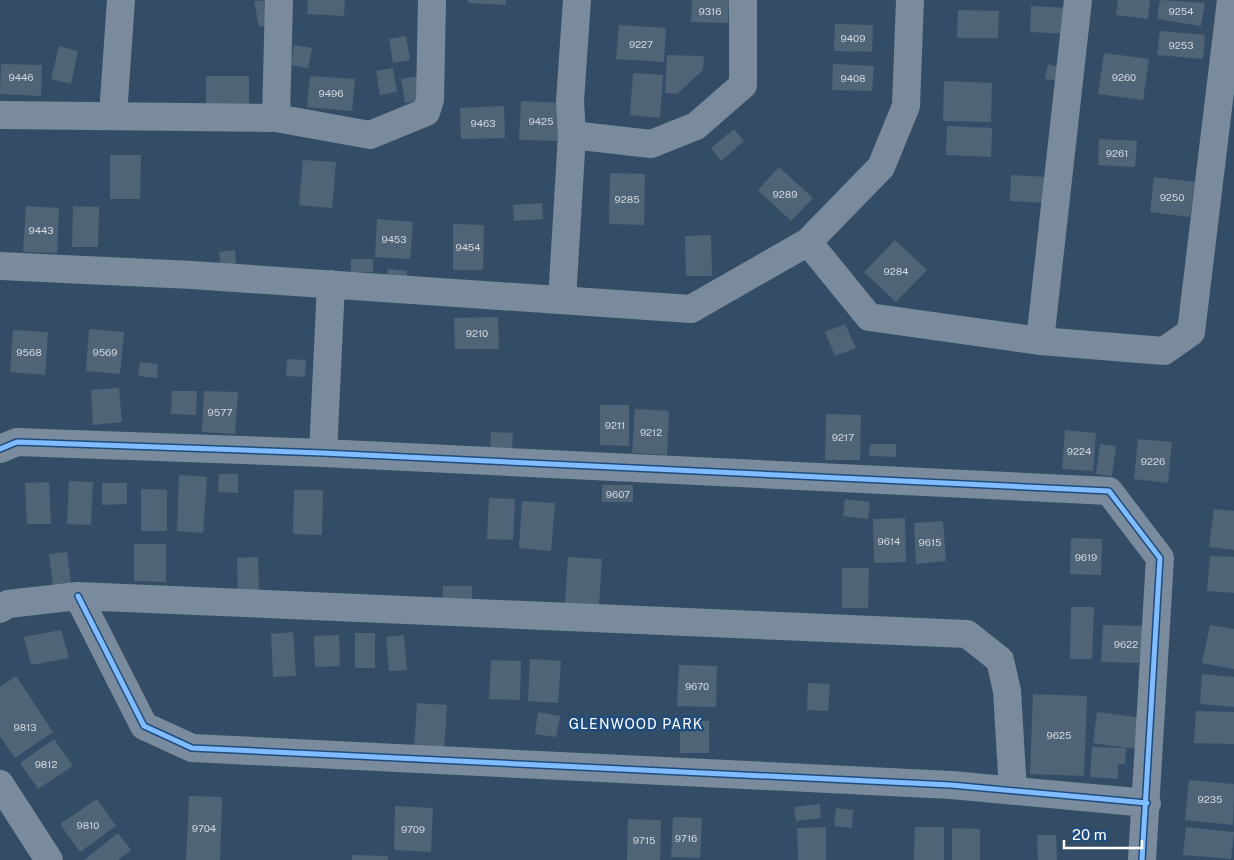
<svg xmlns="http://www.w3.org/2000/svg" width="1234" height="860" viewBox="0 0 1234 860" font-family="'Public Sans',sans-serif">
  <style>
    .building { fill: #506478 }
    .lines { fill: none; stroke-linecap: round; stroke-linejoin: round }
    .minor { stroke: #798b9d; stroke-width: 28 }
    .cycleway-casing { stroke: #1e4c7c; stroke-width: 8 }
    .cycleway { stroke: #80bcff; stroke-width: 5 }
    .labels { text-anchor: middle; stroke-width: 5; stroke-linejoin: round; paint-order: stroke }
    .number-label { font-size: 10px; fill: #d3d8dd }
    .neighbourhood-label { font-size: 14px; letter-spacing: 1px; fill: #fff; stroke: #1e4c7c }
  </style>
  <rect width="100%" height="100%" fill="#344d66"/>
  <path class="building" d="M272 0 276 24 259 27 254 1Z
    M308 0H345L344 16 307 14Z
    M468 0H506V5L468 3Z
    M692 0H729L728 23 691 22Z
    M1118 0H1150L1148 19 1116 15Z
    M1160 0 1205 3 1201 26 1157 19Z
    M1031 6 1069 8 1067 34 1030 32Z
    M958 10 999 11 998 38H957Z
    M835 24 873 25 872 52 834 51Z
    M619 25 666 28 664 62 616 59Z
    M1160 31 1205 35 1203 59 1157 55Z
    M406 36 410 60 393 63 389 39Z
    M294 45 312 48 308 68 291 65Z
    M59 46 78 51 71 84 51 79Z
    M1104 53 1149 59 1143 100 1098 94Z
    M667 55 704 56 703 70 677 94 665 93Z
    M1 64 42 65 41 96 0 94Z
    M833 64 874 66 872 91 832 90Z
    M1048 64 1060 67 1057 81 1045 79Z
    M393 68 397 92 380 95 376 71Z
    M633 73 663 75 660 118 630 115Z
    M206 76H249V106L206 107Z
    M310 76 355 79 352 111 307 107Z
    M418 76 423 100 405 103 401 79Z
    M944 81 992 83 991 122 943 121Z
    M521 101 563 103 562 141 519 140Z
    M504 106 505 138 461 139 460 108Z
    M947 126 992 128 991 157 946 155Z
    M734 129 744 141 721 161 711 148Z
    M1099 139 1137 141 1135 167 1098 165Z
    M110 155H141L140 199H110Z
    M303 160 336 162 332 208 299 205Z
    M779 167 813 198 791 221 758 190Z
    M610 173 645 174 644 225 609 224Z
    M1011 175 1048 177 1047 203 1010 201Z
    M1154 177 1195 182 1190 217 1150 212Z
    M542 203 543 219 514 221 513 205Z
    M26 206 59 208 57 253 23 252Z
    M73 206 99 207 98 247H72Z
    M377 219 413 222 410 259 375 257Z
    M453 224 484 225 483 270H453Z
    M711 235 712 276H686L685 236Z
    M895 240 927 270 896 302 864 272Z
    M235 250 236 265 221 267 219 252Z
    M351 259H373V272H351Z
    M388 269 407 271 406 286 386 284Z
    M498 317 499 349H455L454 318Z
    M845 324 856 348 835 356 825 332Z
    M89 329 124 332 120 374 86 371Z
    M13 330 48 332 45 375 10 372Z
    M287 359 306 360 305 377 286 376Z
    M140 362 158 364 157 378 138 376Z
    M119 388 122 422 93 425 91 390Z
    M172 391H197L196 415 171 414Z
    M204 391 238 392 235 434 202 432Z
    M600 405H629V446L600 445Z
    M635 409 669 411 667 455 632 453Z
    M826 414 861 415 860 460H825Z
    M1065 430 1096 433 1093 471 1062 469Z
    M491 432 513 433 512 451 490 450Z
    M1138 439 1172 442 1168 483 1134 479Z
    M870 444H896V457L869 456Z
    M1100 444 1116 446 1112 476 1096 474Z
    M219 474H238V493L218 492Z
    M179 475 207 477 203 533 177 531Z
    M69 481 93 482 91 525 67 524Z
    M49 482 51 524H27L25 483Z
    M102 483H127V504L102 505Z
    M602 485H633V502H602Z
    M141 489 167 490V531H141Z
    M294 490H323L322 535 293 534Z
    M489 498 515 499 513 540 487 539Z
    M845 499 870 502 868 519 843 516Z
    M522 501 555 503 551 551 519 548Z
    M1214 509 1234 511V550L1209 547Z
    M905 518 906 562 874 563 873 519Z
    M943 521 946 561 916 564 914 523Z
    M1071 538 1102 539 1101 575 1070 574Z
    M134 544H166V582L134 581Z
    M67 552 71 583 53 585 49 554Z
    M1210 556 1234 557V593L1207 591Z
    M258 557 259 595 238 596 237 558Z
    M568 557 602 559 599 605 565 603Z
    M842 568H869L868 608H842Z
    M443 586H472V608H443Z
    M1071 607H1094L1092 659H1070Z
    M1103 625 1150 626 1148 663 1101 662Z
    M1210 625 1234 629V669L1202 663Z
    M61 630 69 658 31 665 24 637Z
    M293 632 296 676 273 677 271 634Z
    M355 633H375V668H355Z
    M339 635 340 666 315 667 314 636Z
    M404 635 407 670 389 671 386 637Z
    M530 659 561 661 558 703 528 701Z
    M491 660 521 661 520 700 489 699Z
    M679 665 717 666 716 707 677 706Z
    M1202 674 1234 677V707L1200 704Z
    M16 676 53 732 15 758 0 736V687Z
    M808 683 830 684 828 711 807 710Z
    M1033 694 1087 696 1084 776 1030 774Z
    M417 703 447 705 444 751 414 749Z
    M1196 711 1234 712V744L1194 743Z
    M538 712 560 716 556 737 535 734Z
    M1097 712 1142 718 1137 749 1093 743Z
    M680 721H709V753H680Z
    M54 739 73 766 38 789 20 763Z
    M1092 747 1126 748 1125 764H1118V779L1090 777Z
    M1189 780 1234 784 1233 825 1185 820Z
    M189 796 222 797 220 860H186Z
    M97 799 116 826 80 852 60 824Z
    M820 804 821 818 796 821 794 807Z
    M395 806 433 808 431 852 394 850Z
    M836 808 853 810 852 828 834 826Z
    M673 817 702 818 700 858 671 857Z
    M628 819 661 820 660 860H627Z
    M826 827V860H798L797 828Z
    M915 827H944V860H914Z
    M1186 827 1234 832 1231 859 1183 855Z
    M952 828 980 829V860H952Z
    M118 833 131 850 118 860H84Z
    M1037 835H1056L1057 860H1038Z
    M352 855 388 856V860H352Z"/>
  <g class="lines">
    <path class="minor" d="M0 115 276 118 370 135 426 112 430 100 432 0
      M113 115 121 0
      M276 118 279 0
      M572 135 651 144 696 126 743 85V0
      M808 242 869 317 1040 341 1164 351 1191 332 1231 0
      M0 266 192 275 691 309 808 242 881 167 906 106 910 0
      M562 300 572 135 570 101 577 0
      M1040 341 1078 0
      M0 449 17 442 323 453 1109 491 1160 558 1142 860
      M323 453 331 284
      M78 596 144 726 192 748 951 785 1147 803
      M0 609 8 604 78 596 967 634 1000 660 1007 691 1013 791
      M0 784 49 860"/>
    <g class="cycleway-casing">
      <path id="cycleway" d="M0 449 17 442 323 453 1109 491 1160 558 1142 860
        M78 596 144 726 192 748 951 785 1147 803"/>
    </g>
    <use href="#cycleway" class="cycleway"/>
  </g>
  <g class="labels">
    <g class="number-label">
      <text x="710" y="15">9316</text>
      <text x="1181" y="15">9254</text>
      <text x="853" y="42">9409</text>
      <text x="641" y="48">9227</text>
      <text x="1181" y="49">9253</text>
      <text x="21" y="81">9446</text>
      <text x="1124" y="81">9260</text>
      <text x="853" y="82">9408</text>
      <text x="331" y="97">9496</text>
      <text x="541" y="125">9425</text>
      <text x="483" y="127">9463</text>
      <text x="1117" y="157">9261</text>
      <text x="785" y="198">9289</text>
      <text x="1172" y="201">9250</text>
      <text x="627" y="203">9285</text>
      <text x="41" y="234">9443</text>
      <text x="394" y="243">9453</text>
      <text x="468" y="251">9454</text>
      <text x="896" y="275">9284</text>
      <text x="477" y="337">9210</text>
      <text x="29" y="356">9568</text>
      <text x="105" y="356">9569</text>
      <text x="220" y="416">9577</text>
      <text x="615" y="429">9211</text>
      <text x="651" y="436">9212</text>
      <text x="843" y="441">9217</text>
      <text x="1079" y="455">9224</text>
      <text x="1153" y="465">9226</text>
      <text x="618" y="498">9607</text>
      <text x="889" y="545">9614</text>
      <text x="930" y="546">9615</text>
      <text x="1086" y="561">9619</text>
      <text x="1126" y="648">9622</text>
      <text x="697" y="690">9670</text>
      <text x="25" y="731">9813</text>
      <text x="1059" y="739">9625</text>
      <text x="46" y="768">9812</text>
      <text x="1210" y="803">9235</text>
      <text x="88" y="829">9810</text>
      <text x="204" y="832">9704</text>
      <text x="413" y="833">9709</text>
      <text x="686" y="842">9716</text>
      <text x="644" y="844">9715</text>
    </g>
    <g class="neighbourhood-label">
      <text x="636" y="729">GLENWOOD PARK</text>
    </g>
  </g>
  <path d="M1064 840v8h78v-8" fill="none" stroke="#ffffff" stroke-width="2.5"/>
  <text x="1072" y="840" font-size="15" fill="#ffffff" stroke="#1e4c7c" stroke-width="4" paint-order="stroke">20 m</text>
</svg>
